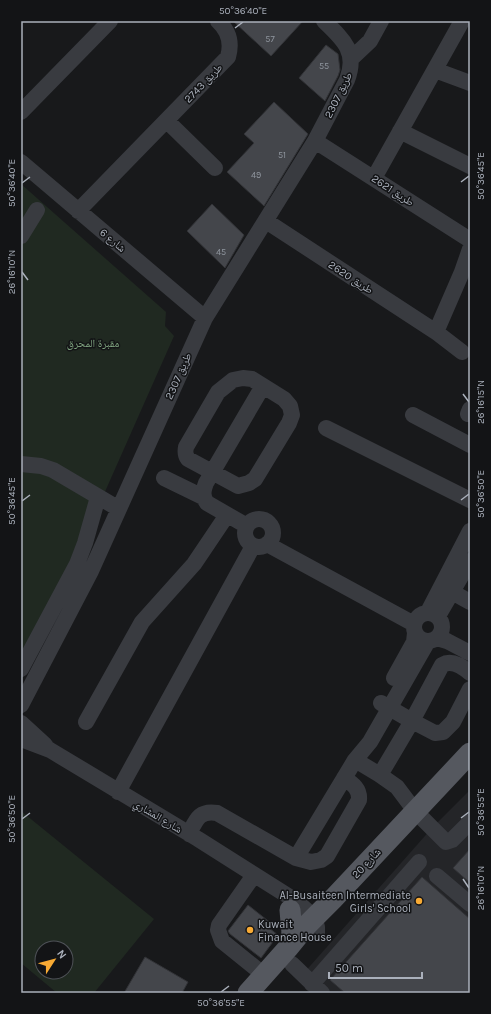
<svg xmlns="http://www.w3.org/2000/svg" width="491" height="1014" viewBox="0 0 491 1014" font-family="Karla,'Noto Naskh Arabic',sans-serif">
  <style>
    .built { fill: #242528 }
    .green { fill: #202921; fill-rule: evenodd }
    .building { fill: #44464b; stroke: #323337 }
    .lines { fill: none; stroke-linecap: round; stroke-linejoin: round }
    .minor { stroke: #393b40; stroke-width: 16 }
    .major { stroke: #55585f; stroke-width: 21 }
    .ticks { fill: none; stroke: #aab0bb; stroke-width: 1.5 }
    .poi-dot { fill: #f8aa34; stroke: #131416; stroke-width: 1.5 }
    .labels { text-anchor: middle; stroke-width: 3; stroke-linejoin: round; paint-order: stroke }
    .number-label { font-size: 9px; fill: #90969f }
    .street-label { font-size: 11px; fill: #aab0bb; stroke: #131416 }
    .park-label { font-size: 11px; fill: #81a681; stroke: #131416 }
    .poi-label { font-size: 11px; fill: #aab0bb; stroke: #131416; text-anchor: end }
    .neatline { fill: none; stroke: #aab0bb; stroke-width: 1.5 }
    .ticks-label { font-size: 10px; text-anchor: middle; fill: #aab0bb }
  </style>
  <rect width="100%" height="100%" fill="#18191b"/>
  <path class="built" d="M470 790V993H314L303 974 432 828Z"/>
  <path class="green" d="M21 184 166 312 165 326 174 336 96 512 21 666Z
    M21 811 154 919 94 993H57L21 963ZM42 948H66V972H42Z"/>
  <path class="building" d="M233 21H303L271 56Z
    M326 45 338 54 340 70 338 76 325 101 299 78Z
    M274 102 308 134 264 206 227 172 254 143 244 134Z
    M212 204 244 235 225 268 187 231Z
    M470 849V883L453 868Z
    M422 877 470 919V993H345L330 980Z
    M248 905 272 924 269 928 278 935 261 958 230 934 228 931Z
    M145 957 188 982 182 993H124Z"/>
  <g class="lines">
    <path class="minor" d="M352 58 370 41 381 21
      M435 70 470 83
      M21 112 110 21
      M167 121 215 168
      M400 131 470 166
      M315 141 470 240
      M21 162 205 318
      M374 178 462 21
      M78 211 228 57C232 43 229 31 218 21
      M266 221 436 332 462 352
      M21 236 37 210
      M436 332 462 272 470 249
      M243 378 252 379 284 399 290 406 292 415 289 423 255 479 249 483 238 486 188 459C185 455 185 452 186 447L218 392 233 380Z
      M468 414 470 409
      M413 415 470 445
      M326 428 470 500
      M21 464 41 466 53 470 119 509
      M164 478 203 497
      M245 533a14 14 0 1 1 28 0a14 14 0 1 1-28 0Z
      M247 526 207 503C202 496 203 491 206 483L263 386
      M267 544 414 624
      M452 592 470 602
      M428 612 470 531
      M414 627a14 14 0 1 1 28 0a14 14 0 1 1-28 0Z
      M438 616 470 561
      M437 638 447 641 470 653
      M21 669 77 564 85 543 98 497
      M470 673C462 666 452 659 442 665L412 721 435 733 443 732 453 722 470 689
      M394 678 414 642 415 633
      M21 705 91 571 205 318 315 141 347 80C358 52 343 39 324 21
      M86 722 142 622 194 564 227 515
      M21 723 45 745
      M21 739 50 750 198 839 296 901 314 917 317 927V934
      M355 760 380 775 397 787 415 811
      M380 775 412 721 381 703
      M118 792 253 546
      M423 819 446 842 452 840 470 822
      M189 834C196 820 199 810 217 813L296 858 311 862 321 860 327 856 359 800C360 789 353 784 344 778
      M296 858 355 760 370 742 428 641
      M254 875 219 925 218 930 222 941 264 975
      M437 876 470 904
      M292 964 322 993
      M312 984 419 862"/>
    <path class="major" d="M288 948 292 933 290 910
      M248 993 288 948 306 926 333 899 470 753"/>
  </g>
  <path class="ticks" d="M235 28 243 22M461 182 469 176M22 183 30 177M22 272 28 280M463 394 469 402M461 500 469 494M22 501 30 495M461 818 469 812M22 819 30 813M463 879 469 888M221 992 229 986"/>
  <g class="poi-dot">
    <circle cx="419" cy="901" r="4"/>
    <circle cx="250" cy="930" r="4"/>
  </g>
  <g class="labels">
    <g class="number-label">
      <text x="270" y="42">57</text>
      <text x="324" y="69">55</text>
      <text x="282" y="158">51</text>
      <text x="256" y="178">49</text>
      <text x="221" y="255">45</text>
    </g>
    <g class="street-label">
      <text transform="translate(203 83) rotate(-46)" y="4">طريق 2743</text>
      <text transform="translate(338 95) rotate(-64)" y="4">طريق 2307</text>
      <text transform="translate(393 190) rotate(33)" y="4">طريق 2621</text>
      <text transform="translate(113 240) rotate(40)" y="4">شارع 6</text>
      <text transform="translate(351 277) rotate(33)" y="4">طريق 2620</text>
      <text transform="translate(178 376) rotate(-66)" y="4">طريق 2307</text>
      <text transform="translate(158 816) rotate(31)" y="4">شارع المشاري</text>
      <text transform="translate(366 863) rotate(-47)" y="4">شارع 20</text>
    </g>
    <g class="park-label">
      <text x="93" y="347">مقبرة المحرق</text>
    </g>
    <g class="poi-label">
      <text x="411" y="899">Al-Busaiteen Intermediate<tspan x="411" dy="13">Girls' School</tspan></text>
      <text x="258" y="928" text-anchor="start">Kuwait<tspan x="258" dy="13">Finance House</tspan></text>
    </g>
  </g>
  <rect width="491" height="1014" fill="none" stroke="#131416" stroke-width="44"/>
  <g transform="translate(54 960) rotate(54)"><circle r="19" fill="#131416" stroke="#4f5258"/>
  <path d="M0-3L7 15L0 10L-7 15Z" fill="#f8aa34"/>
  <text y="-6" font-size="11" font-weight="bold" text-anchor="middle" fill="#aab0bb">N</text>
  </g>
  <path d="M329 972v6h93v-6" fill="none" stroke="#aab0bb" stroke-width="2"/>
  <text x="335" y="972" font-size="12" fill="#aab0bb" stroke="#131416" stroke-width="3" paint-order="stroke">50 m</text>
  <rect x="22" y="22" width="447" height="970" class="neatline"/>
  <g class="ticks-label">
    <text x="243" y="14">50°36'40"E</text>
    <text transform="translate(480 176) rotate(-90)" y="4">50°36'45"E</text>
    <text transform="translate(11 183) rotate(-90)" y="4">50°36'40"E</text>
    <text transform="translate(11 272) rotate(-90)" y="4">26°16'10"N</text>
    <text transform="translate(480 402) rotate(-90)" y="4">26°16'15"N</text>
    <text transform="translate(480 494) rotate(-90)" y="4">50°36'50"E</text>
    <text transform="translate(11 501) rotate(-90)" y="4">50°36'45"E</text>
    <text transform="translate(480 812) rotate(-90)" y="4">50°36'55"E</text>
    <text transform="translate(11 819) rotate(-90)" y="4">50°36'50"E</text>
    <text transform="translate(480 888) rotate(-90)" y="4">26°16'10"N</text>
    <text x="221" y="1006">50°36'55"E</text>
  </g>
</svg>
